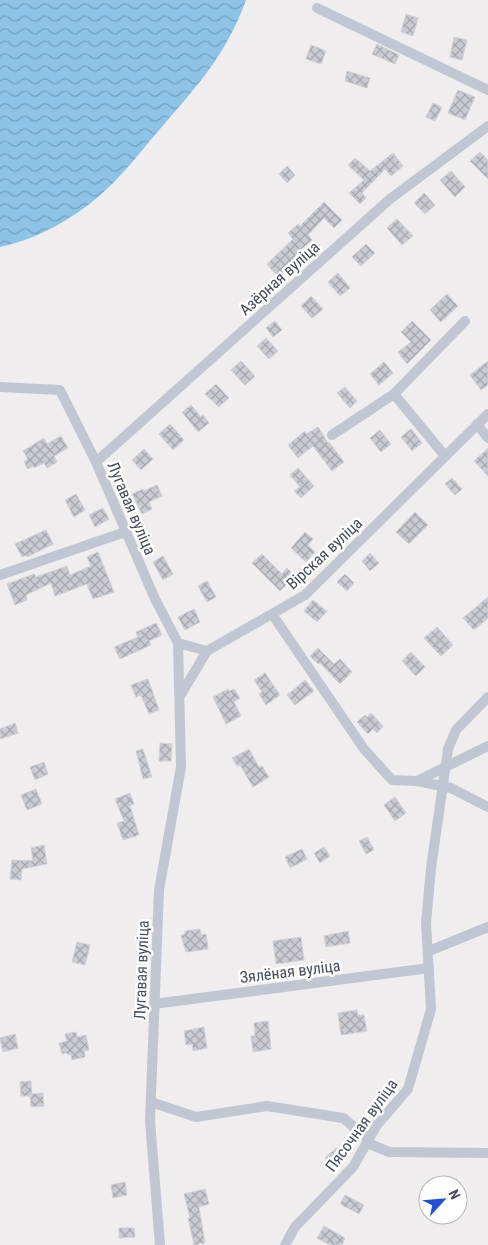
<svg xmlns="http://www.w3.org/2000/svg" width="488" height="1245" viewBox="0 0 488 1245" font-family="'Roboto Condensed',sans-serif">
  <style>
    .water { fill: url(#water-waves) }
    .building { fill: url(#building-cross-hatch); stroke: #d1d2d8 }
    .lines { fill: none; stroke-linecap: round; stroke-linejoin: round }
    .street { stroke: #c1c6d2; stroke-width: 10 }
    .labels { text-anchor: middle; stroke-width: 5; stroke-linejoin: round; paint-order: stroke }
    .street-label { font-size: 16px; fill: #464d59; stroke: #fff }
  </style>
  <defs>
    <pattern id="water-waves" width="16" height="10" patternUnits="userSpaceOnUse" patternTransform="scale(1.25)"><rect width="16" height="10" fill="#8cc3e7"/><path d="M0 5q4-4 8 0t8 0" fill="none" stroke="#74a1be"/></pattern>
    <pattern id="building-cross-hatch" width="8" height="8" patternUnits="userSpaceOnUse" patternTransform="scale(1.25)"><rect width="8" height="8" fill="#cacbd1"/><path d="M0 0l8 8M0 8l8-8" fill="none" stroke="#a6a7ad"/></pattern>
  </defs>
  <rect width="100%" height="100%" fill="#efeded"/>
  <path class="water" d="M0 0H246C226 55 197 86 160 129 145 146 131 165 115 181 85 212 43 238 0 247Z"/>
  <path class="building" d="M406 14 418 18 413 36 401 32Z
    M454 37 467 40 462 60 450 57Z
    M377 44 399 55 395 64 372 54Z
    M311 45 326 51 321 64 306 59Z
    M347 71 370 78 367 88 345 81Z
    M458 90 475 97 465 120 448 113Z
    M433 103 442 107 435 121 426 117Z
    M480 152 488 160V179L470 161Z
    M393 153 403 166 391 176 385 169 362 193 366 198 360 204 349 193 364 180 348 165 355 158 370 171Z
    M287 166 295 175 287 183 279 174Z
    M451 171 465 187 455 197 440 180Z
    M424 193 435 205 425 214 414 203Z
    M324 202 342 220 334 228 324 218 308 235 312 240 295 255 296 257 290 263 291 265 278 277 267 264 293 239 288 233 298 224 300 226Z
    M397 219 413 236 402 245 387 228Z
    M366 244 375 253 361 266 352 257Z
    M338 273 350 288 340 296 328 282Z
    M447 294 458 306 441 322 430 310Z
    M311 296 323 309 312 318 301 306Z
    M275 321 282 330 273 337 266 328Z
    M412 321 431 340 407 364 398 352 411 342 401 332Z
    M266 338 278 351 269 359 257 346Z
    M241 361 255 376 245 385 231 370Z
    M488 361V385L481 390 470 375Z
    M384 362 393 373 379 385 370 374Z
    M216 384 229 398 219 407 205 394Z
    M345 387 357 401 350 408 337 393Z
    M191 405 201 417 203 415 209 423 198 432 182 412Z
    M170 424 184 440 173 450 159 434Z
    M318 427 328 443 329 442 344 462 332 471 313 446 298 458 288 445 305 431 306 434Z
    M411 429 422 443 412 451 401 437Z
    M380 430 391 444 381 452 370 438Z
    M61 436 68 448 54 456 57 462 47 468 44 463 34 468 33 466 28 469 24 462 28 459 23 451 44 438 47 444Z
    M488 448V476L474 461Z
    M144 449 153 459 141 470 132 460Z
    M298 468 314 486 301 498 294 491 300 487 290 475Z
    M452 478 462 489 455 495 445 484Z
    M157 485 162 496 149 502 152 509 142 514 132 494 143 489 144 491Z
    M76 494 85 510 74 517 65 500Z
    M103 508 109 519 95 527 89 515Z
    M415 512 428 525 409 544 396 532Z
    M46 530 53 544 27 557 26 555 22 557 15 544Z
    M305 532 313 539 308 545 315 552 306 562 291 548Z
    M98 552 114 592 93 599 87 584 55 596 51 583 26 595 27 600 15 605 7 584 34 574 36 577 67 566 70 575 91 566 87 557Z
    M370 553 379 563 370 571 362 561Z
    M262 554 282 574 287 568 295 576 280 591 252 563Z
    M163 556 173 574 163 580 153 562Z
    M345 574 354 583 347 591 337 582Z
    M207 581 216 597 207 602 198 586Z
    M488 597V618L474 630 463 618Z
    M313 600 327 611 317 622 304 611Z
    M194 609 200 622 185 630 178 617Z
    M156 623 162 635 149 641 151 645 120 659 114 647 138 637 136 632Z
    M437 627 453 645 441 656 424 638Z
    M318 648 334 664 340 659 352 672 340 684 320 663 318 664 310 656Z
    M411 652 425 667 416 676 402 661Z
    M265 673 280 695 266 705 259 694 262 692 254 680Z
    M148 679 159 710 149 714 141 695 136 697 131 685Z
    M305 680 314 691 295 705 287 695Z
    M228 689 229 691 234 689 240 698 234 702 241 716 226 724 213 697Z
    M371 713 383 726 377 733 373 729 368 734 357 722 365 715 367 717Z
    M15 723 18 733 0 739V729Z
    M160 743 172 744 171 761H159Z
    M143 749 152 777 143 779 136 751Z
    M249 749 259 767 262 766 269 777 253 787 240 765 237 766 232 758Z
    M44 762 48 774 35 780 30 767Z
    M36 789 42 804 27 810 21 795Z
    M130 793 134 804 130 806 139 835 123 840 117 823 124 821 115 799Z
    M395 797 406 813 395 821 384 805Z
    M367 837 374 850 366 854 359 841Z
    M44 845 47 864 22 869 21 880 10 879 12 860 33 861 31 848Z
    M324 847 330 856 320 863 314 853Z
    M302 849 307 859 290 868 285 857Z
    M200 929 201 935 206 934 208 949 186 952 181 935 185 934V931Z
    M348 931 350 943 326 947 324 936Z
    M301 937 304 960 276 964 273 941Z
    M77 942 90 945 85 965 72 962Z
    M357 1010 358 1015H364L367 1031 341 1035 338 1013Z
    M268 1021 271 1049 253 1052 251 1036H255L254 1023Z
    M204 1027 207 1048 193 1051 192 1044 186 1045 184 1031Z
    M76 1032 77 1037 86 1035 89 1050 84 1051 85 1057 72 1060 71 1055H68L67 1053 62 1054 59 1043 67 1041 65 1034Z
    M15 1034 18 1048 3 1052 0 1038Z
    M31 1081 32 1094 43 1093 44 1106 31 1107 30 1096H21L20 1082Z
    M336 1148 339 1151 341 1149 348 1156 334 1169 325 1158Z
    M125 1182 127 1195 113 1198 111 1185Z
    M205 1189 209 1204 199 1207 205 1243 194 1245 188 1218H190L184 1194Z
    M345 1195 364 1205 359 1214 340 1204Z
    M324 1226 345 1238 342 1245H330L317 1238Z
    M119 1228H134L135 1237 119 1238Z"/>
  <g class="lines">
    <path class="street" d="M317 8 488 90
      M0 387 60 390 96 462 155 599 178 643 181 767 159 890 150 1121 160 1245
      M477 424 488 438
      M332 435 394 394
      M445 456 394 394 465 321
      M96 462 390 199 488 126
      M0 575 125 532
      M272 614 364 749 392 780 417 781 451 788 488 807
      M178 643 207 651 305 595 488 414
      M180 696 207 651
      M417 781 488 746
      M429 951 488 927
      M154 1004 429 968
      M151 1102 196 1117 267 1106 343 1118 369 1139
      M367 1143 389 1152 488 1153
      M285 1245 295 1227 353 1167 377 1125 408 1089 431 1009 426 923 431 868 448 749 456 730 488 697"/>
  </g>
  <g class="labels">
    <g class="street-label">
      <text transform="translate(279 278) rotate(-42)" y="6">Азёрная вуліца</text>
      <text transform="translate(132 508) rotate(67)" y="6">Лугавая вуліца</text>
      <text transform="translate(324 553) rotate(-43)" y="6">Вірская вуліца</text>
      <text transform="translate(141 970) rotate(-88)" y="6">Лугавая вуліца</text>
      <text transform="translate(290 971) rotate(-7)" y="6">Зялёная вуліца</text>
      <text transform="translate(361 1125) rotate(-54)" y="6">Пясочная вуліца</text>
    </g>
  </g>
  <g transform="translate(443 1200) rotate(64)"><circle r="24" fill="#ffffff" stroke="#b5b8bd"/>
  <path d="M0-4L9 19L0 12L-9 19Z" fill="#224fd4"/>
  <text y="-8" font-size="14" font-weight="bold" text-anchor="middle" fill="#464d59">N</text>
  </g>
</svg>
